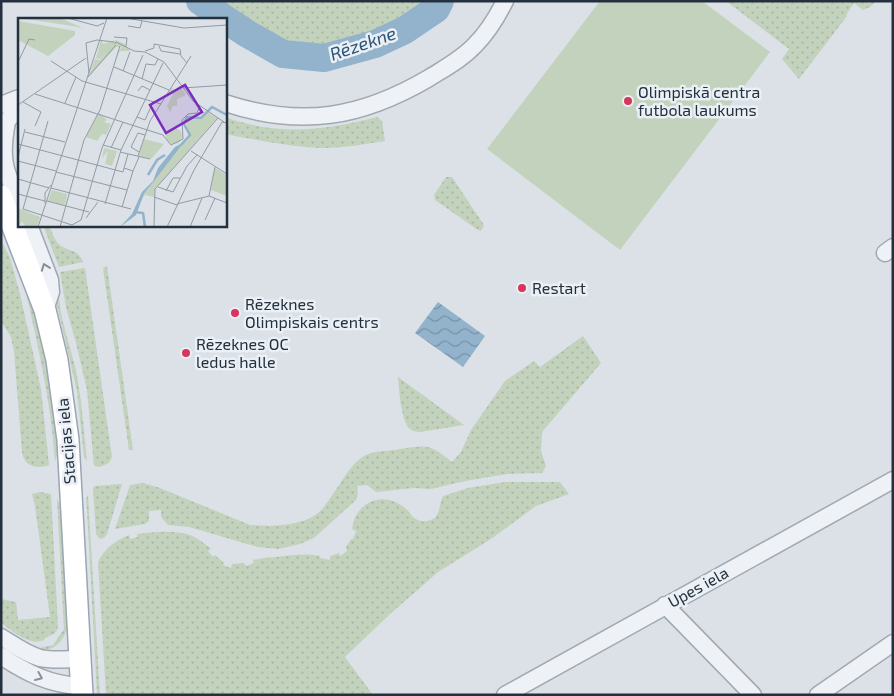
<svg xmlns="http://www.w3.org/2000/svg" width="894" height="696" viewBox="0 0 894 696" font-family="'Exo 2',sans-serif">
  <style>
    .grass { fill: url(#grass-dots) }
    .pitch { fill: #c3d2bc }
    .water { fill: url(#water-waves) }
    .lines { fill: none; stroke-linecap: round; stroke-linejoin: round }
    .river { stroke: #92b3cb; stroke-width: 28 }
    .minor-casing { stroke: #a0a8b1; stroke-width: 19 }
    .major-casing { stroke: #9aa6b4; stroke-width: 24 }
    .minor { stroke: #eef1f5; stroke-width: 16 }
    .major { stroke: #fff; stroke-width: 21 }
    .oneway { stroke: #89909a }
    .poi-dot { fill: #d9345c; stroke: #eaf0f5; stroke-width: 2 }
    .labels { text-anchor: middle; stroke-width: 5; stroke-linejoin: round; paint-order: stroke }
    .poi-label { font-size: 16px; fill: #24303e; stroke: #eaf0f5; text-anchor: start }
    .street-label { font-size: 16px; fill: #24303e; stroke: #eaf0f5 }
    .water-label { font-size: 18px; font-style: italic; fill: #2b5375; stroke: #eaf0f5 }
    .inset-river { fill: none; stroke: #92b3cb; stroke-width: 2.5 }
    .inset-road { fill: none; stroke: #929aa3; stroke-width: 1 }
    .view { fill: #7b2cbf; fill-opacity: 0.15; stroke: #7b2cbf; stroke-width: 2.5 }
    .inset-edge { fill: none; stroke: #24303e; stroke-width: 2.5 }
  </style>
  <defs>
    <pattern id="grass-dots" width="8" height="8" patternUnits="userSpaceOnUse" patternTransform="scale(1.25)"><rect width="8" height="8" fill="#c3d2bc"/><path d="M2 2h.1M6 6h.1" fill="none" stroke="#a7b5a3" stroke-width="1.8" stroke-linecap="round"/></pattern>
    <pattern id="water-waves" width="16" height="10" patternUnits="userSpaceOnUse" patternTransform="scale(1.25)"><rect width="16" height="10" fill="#92b3cb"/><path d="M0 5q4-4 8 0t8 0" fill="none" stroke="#7792a6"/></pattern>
  </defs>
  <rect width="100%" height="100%" fill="#dbe1e7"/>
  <path class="grass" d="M202 1H429L385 39 313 57 266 44Z
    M726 1H876L870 7 863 10 854 3 846 15 847 16 799 79 782 59 789 49Z
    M225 117C278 136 323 131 377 117L382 121 385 141C365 144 344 148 324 148 291 147 257 140 225 134Z
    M446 177H452L484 225 481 231 478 230 435 200 434 195Z
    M34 225H38L55 272 62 319 76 370 81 401 87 461 84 457 77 391 57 305 53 275Z
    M43 225H49C52 232 55 242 61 246 72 253 77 248 83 262L59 267Z
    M1 240 10 258 20 294 41 389 49 465C42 468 29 468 25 460 23 458 23 455 22 452L14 352 11 337 1 321Z
    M107 266 133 450H129L103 268Z
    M85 268 112 457 109 463 100 467 94 466 87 390 76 343 66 307 60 272Z
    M25 288C46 340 51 397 58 452L55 461C51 402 38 346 25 288Z
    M583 336 601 363 542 432 541 451 546 466 542 473 507 474 465 481 431 489 414 488 376 492 367 485 357 486 358 494 356 500 314 538 300 544 278 549 258 547 189 527 168 525 161 517V510L149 511V521L145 524 115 529 130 485 143 483 160 488 250 525C269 527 297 526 314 516 331 506 347 463 366 455 373 451 391 451 400 449 429 445 429 444 452 462L461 452 471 430 505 381 534 361 540 367Z
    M398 377 464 425 420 432C416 432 412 431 409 428 401 420 399 389 398 377Z
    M505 482H560L569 494 536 506 491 539 438 572 389 615 345 657 373 695H106L98 562C105 548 115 541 129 535L130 539 138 537 137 534C154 532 174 530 190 535 198 538 205 544 211 549L208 551 213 557 215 555 224 563 223 565 231 568 232 564 244 563 246 566 254 563 253 560C261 558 268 558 277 557 292 555 305 553 320 556V558L330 560V556L339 553 340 556 347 551 346 547 351 539H353L356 531 352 529C353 524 354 518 357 514 368 496 390 495 405 508 410 511 411 517 416 519 422 523 429 521 435 518 441 510 439 504 443 496L468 488Z
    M122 484 107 534 104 538 100 539 96 534 93 488 95 486Z
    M40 492 51 494 58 627C56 634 54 634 47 637 42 640 47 639 41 641 27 645 12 630 1 623V599L16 602 18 620 50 617 35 506 32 494Z
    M88 495 100 695H97L87 510 86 499Z
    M57 499 61 506 67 629C60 648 49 654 30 646L39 648 53 645 64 629Z"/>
  <path class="pitch" d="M600 1H702L770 52 620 250 487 149Z"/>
  <path class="water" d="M438 302 485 336 463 367 415 333Z"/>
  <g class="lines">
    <path class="river" d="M200 1 225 19
      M225 19 246 33 283 54 324 58 375 44 405 30 436 9 440 1"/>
    <g class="minor-casing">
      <path id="minor" d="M225 103C301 128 361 118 429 78 445 68 462 59 475 45 488 32 497 17 505 1
        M1 105 19 98
        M7 122C0 158 4 169 19 202
        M1 125C10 120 15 113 19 104
        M29 225 50 280 51 292 45 310
        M885 253 893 247
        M665 605 753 695
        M1 637C14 645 26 654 40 658 53 661 67 659 80 659
        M1 656C27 673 50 685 81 686
        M505 695 893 480
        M818 695 893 643"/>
    </g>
    <g class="major-casing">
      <path id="major" d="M1 196 45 310 57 360 68 440 82 695"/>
    </g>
    <use href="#minor" class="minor"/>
    <use href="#major" class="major"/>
  </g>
  <defs><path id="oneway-chevron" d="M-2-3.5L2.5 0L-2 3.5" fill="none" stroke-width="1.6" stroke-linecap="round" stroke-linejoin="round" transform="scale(1.25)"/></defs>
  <g class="oneway">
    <use href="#oneway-chevron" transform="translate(45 267) rotate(-110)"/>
    <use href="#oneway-chevron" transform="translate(39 677) rotate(23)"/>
  </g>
  <g class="poi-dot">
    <circle cx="628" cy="101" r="5"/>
    <circle cx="522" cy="288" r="5"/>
    <circle cx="235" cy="313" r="5"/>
    <circle cx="186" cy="353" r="5"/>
  </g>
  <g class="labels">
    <g class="poi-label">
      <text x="638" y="98">Olimpiskā centra<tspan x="638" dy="18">futbola laukums</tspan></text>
      <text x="532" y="294">Restart</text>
      <text x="245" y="310">Rēzeknes<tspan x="245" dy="18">Olimpiskais centrs</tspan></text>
      <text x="196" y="350">Rēzeknes OC<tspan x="196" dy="18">ledus halle</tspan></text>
    </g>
    <g class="street-label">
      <text transform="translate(66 441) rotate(-95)" y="6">Stacijas iela</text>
      <text transform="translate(698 587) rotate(-29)" y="6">Upes iela</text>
    </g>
    <g class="water-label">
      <text transform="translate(363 44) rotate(-19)" y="6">Rēzekne</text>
    </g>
  </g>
  <g transform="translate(18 18)">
    <rect width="209" height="209" fill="#dbe1e7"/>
    <path d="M2 0H42L65 10 54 8ZM83 22 85 26 98 22 107 26 112 33H102L100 37 101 33 104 29H98L71 58 77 41 82 42 88 36 82 41 78 40ZM158 62 168 77 159 81V88H155L152 94 149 88 155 76 151 74 153 70 157 72 162 68ZM188 93 199 100 137 171 136 179 127 177 124 180 158 130 169 123 172 117 167 102 184 99ZM81 95 89 102 86 104 93 106 88 117 84 116 79 123 68 119ZM148 118a8 8 0 1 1 16 0a8 8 0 1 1-16 0ZM197 150 209 157V178L193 172ZM34 172 49 176 47 187 30 183ZM0 190 22 199 19 209H8L4 204 1 207Z" fill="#c3d2bc"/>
    <path d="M0 3 57 13V17L30 38 0 22Z" fill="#c3d2bc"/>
    <path d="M126 121 146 126 133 141 121 138Z" fill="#c3d2bc"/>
    <path d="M86 130 99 133 94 148 87 146 90 133 84 140Z" fill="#c3d2bc"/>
    <path d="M166 124 126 176 118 197 102 209 114 196 124 174 135 163 140 150 157 129Z" fill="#92b3cb"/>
    <path class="inset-river" d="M163 127 172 117 166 106 169 99 183 100 194 89 209 97M130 157 139 142 147 137M117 194 125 195 127 209"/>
    <path class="inset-road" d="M50 0 79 8 86 5M108 0 166 10 209 7M110 8 122 10 124 3M96 19 109 20 108 29M96 26 98 24 116 33 127 34 146 44 175 83 206 104M141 28 143 33 162 36M127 33 136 30V26L162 31 163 38 169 45M33 43 64 63 143 86M0 44 11 21 17 22M96 49 151 72M105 53 112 34M71 55 68 25 79 22 96 24M70 59 98 27M124 61 128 46 137 47 140 41M165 70 209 67M120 73 124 68 132 72M17 76 145 117 153 127 165 121 164 102 170 96 179 95 182 88M5 84 23 94 17 108M47 85 58 59M0 87 68 40M119 99 127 102 135 84M30 103 5 191 54 207 63 202M7 114 47 124M0 126 105 154 110 136M85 127 103 132M93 130 105 104M173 133 209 156M102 134 132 141M121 134 113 129 120 115 127 117M120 138 132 103 173 38M0 139 7 111M0 143 38 153M115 153 121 139M38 154 109 172M0 161 31 170M140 169 155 174 169 148 179 137M33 170 113 191M148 173 155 160H162M0 176 27 183M191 178 197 149M191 178 209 185M136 179 159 187M29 183 71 194M27 185V175L33 167M87 186 103 132 145 45M159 186 191 178M104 189 115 153 106 150M68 200 80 184M63 202 84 130 125 37M187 202 197 180M20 209 89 0M42 209 66 122 82 92 102 28M136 209 137 171 200 100M149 209 176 152 204 104 209 105M172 209 184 180"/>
    <path class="view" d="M167 67 184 94 148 115 132 87Z"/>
    <rect width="209" height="209" class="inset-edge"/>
  </g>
  <rect width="894" height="696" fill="none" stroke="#24303e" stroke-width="5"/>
</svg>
